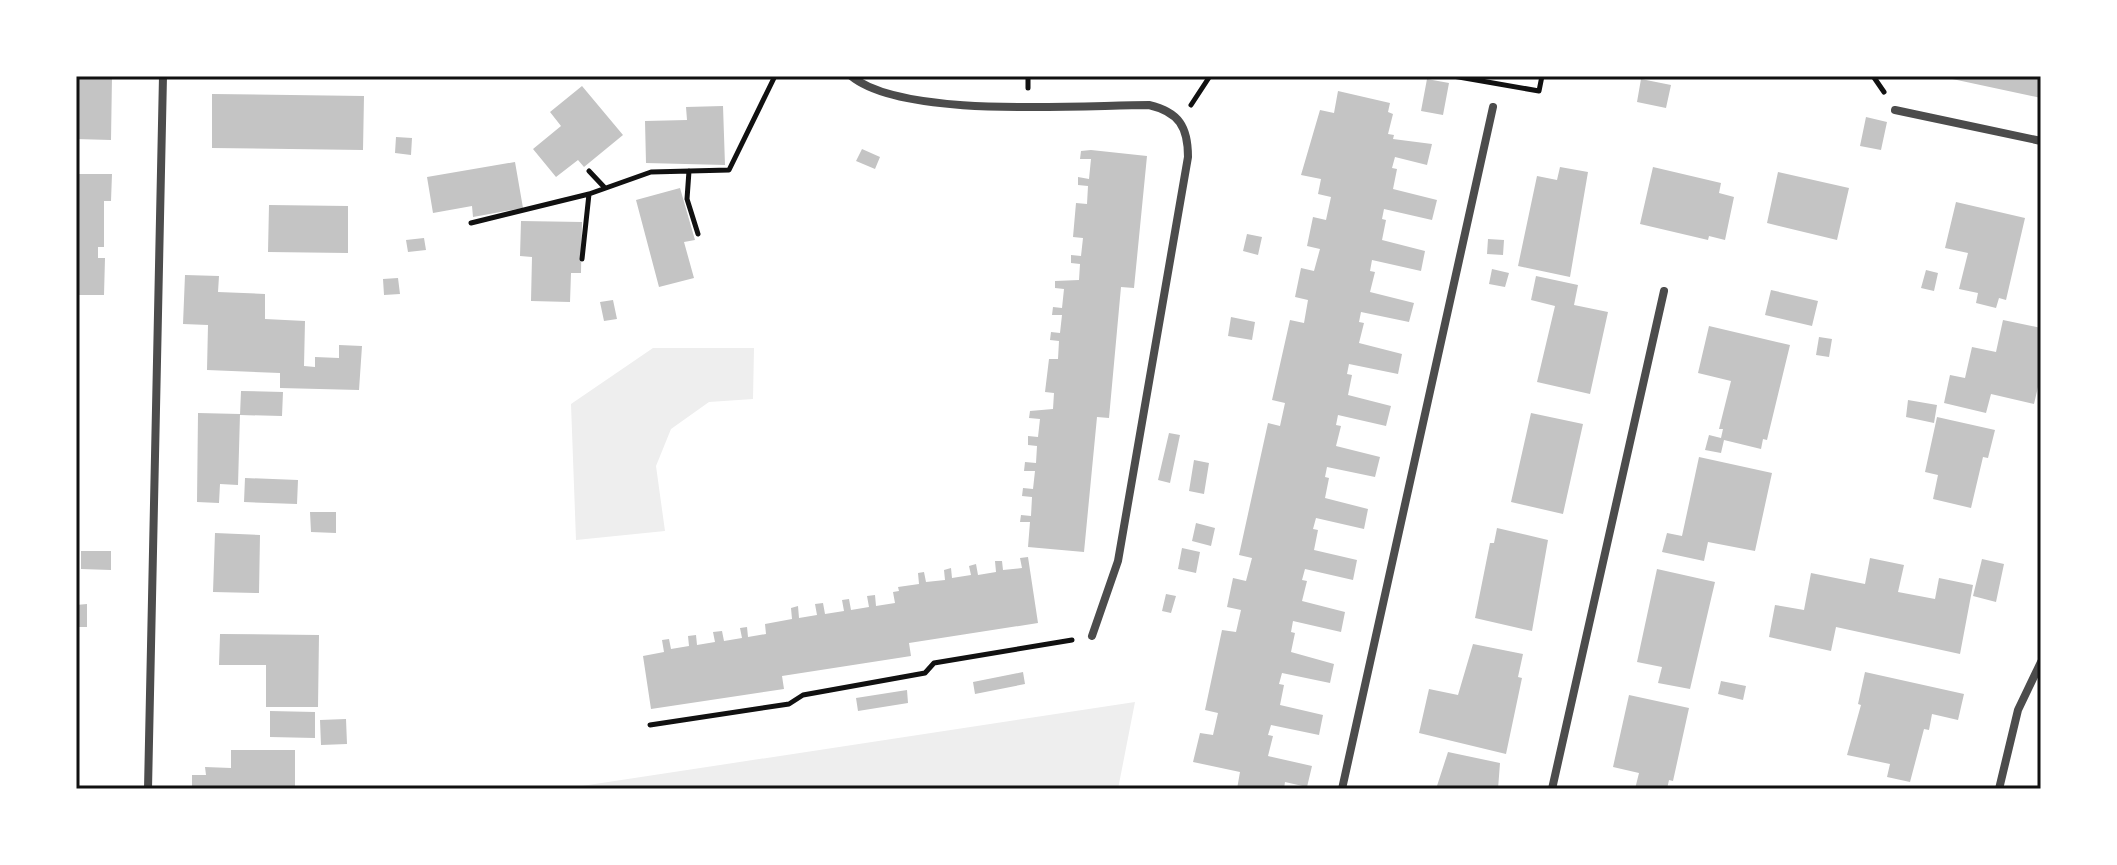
<svg xmlns="http://www.w3.org/2000/svg" width="2117" height="865" viewBox="0 0 2117 865" font-family="Montserrat,sans-serif">
  <style>
    .green { fill: #eee }
    .building { fill: #c4c4c4 }
    .lines { fill: none; stroke-linecap: round; stroke-linejoin: round }
    .path { stroke: #111; stroke-width: 5 }
    .minor { stroke: #4c4c4c; stroke-width: 8 }
    .neatline { fill: none; stroke: #111; stroke-width: 3 }
  </style>
  <rect width="100%" height="100%" fill="#fff"/>
  <path class="green" d="M653 348H754L753 399 709 402 671 429 656 466 665 531 576 540 571 404Z
    M1135 702 1118 789H562Z"/>
  <path class="building" d="M76 76H112L111 140 76 139Z
    M1943 76H2041V98L1943 77Z
    M1427 79 1449 83 1443 115 1421 111Z
    M1641 79 1671 85 1666 108 1637 102Z
    M582 86 623 135 584 167 578 160 556 177 533 149 561 126 550 112Z
    M1338 91 1390 103 1388 112 1393 114 1388 134 1394 135 1393 139 1432 144 1427 165 1395 157 1392 168 1397 169 1393 189 1437 200 1432 220 1384 209 1382 219 1386 220 1382 240 1425 251 1421 271 1372 260 1370 271 1375 272 1370 292 1414 303 1409 322 1361 312 1359 322 1364 323 1359 343 1402 354 1398 374 1349 364 1347 374 1352 375 1348 395 1391 406 1386 426 1338 415 1336 425 1341 426 1336 446 1380 457 1375 477 1327 467 1325 477 1329 478 1325 498 1368 509 1364 529 1316 518 1313 529 1318 530 1314 550 1357 560 1353 580 1305 569 1302 580 1307 581 1302 601 1345 612 1341 632 1293 621 1291 632 1295 633 1291 652 1334 664 1330 683 1282 673 1279 684 1284 685 1280 705 1323 715 1319 735 1271 725 1268 735 1273 736 1268 756 1312 766 1307 787 1285 782 1284 789H1237L1240 772 1193 762 1200 733 1213 735 1218 713 1205 710 1222 630 1236 632 1241 610 1227 607 1233 578 1246 581 1252 558 1239 555 1268 423 1280 426 1285 403 1272 400 1290 320 1304 323 1308 300 1295 297 1301 268 1314 271 1320 249 1307 246 1313 217 1326 220 1331 197 1318 194 1321 179 1301 175 1320 110 1334 113Z
    M212 94 364 96 363 150 212 148Z
    M723 106 725 165 646 163 645 121 687 120 686 107Z
    M1866 117 1887 122 1881 150 1860 146Z
    M396 137 412 138 411 155 395 153Z
    M862 149 880 157 875 169 856 161Z
    M1091 150 1147 156 1134 288 1121 287 1109 418 1097 417 1084 552 1028 547 1030 522H1020L1021 515 1031 516 1032 497 1022 496 1023 488 1033 489 1035 471H1024L1025 462 1036 463 1037 446 1028 445V436L1038 437 1040 419 1029 418 1030 411 1053 409 1054 393 1045 392 1049 359H1058L1059 341 1050 340 1051 332 1060 333 1062 315H1052L1053 307 1062 308 1064 289 1055 288V281L1079 280 1080 264 1071 263V255L1081 256 1083 238 1073 237 1076 203 1087 204 1088 186 1078 185V177L1089 179 1091 159H1080L1081 151Z
    M515 162 523 208 473 217 472 206 433 213 427 177Z
    M1560 167 1588 172 1570 277 1518 266 1537 176 1557 180Z
    M1653 167 1721 183 1719 193 1734 197 1725 240 1709 236 1708 240 1640 224Z
    M1778 172 1849 188 1837 240 1767 223Z
    M76 174H112L111 201H104V247H98V258H105L104 295H76Z
    M680 188 695 240 684 242 694 278 659 287 636 200Z
    M1956 202 2025 218 2006 300 1999 298 1996 308 1976 303 1978 293 1959 289 1968 253 1945 248Z
    M269 205 348 206V253L268 252Z
    M521 221 582 222 581 273H571L570 302 531 301 532 257 520 256Z
    M1247 234 1262 237 1258 255 1243 251Z
    M424 238 426 250 408 252 406 240Z
    M1488 239 1504 240 1503 255 1487 254Z
    M1492 269 1509 273 1505 287 1489 284Z
    M1926 270 1938 273 1934 291 1921 288Z
    M185 275 219 276 218 292 265 294V319L305 321 304 366 315 367V357L339 358V345L362 346 359 390 280 388V373L207 370 208 325 183 324Z
    M1536 276 1578 285 1574 305 1608 312 1590 394 1537 382 1555 306 1531 300Z
    M398 278 400 294 384 295 383 279Z
    M1771 290 1818 301 1812 326 1765 315Z
    M613 300 617 319 604 321 600 302Z
    M1231 317 1255 322 1252 340 1228 336Z
    M2003 320 2041 328V374L2034 404 1991 394 1986 413 1944 403 1950 375 1965 378 1972 347 1996 352Z
    M1709 326 1790 345 1767 440 1763 439 1761 449 1724 440 1721 453 1705 450 1709 435 1721 438 1723 429H1719L1731 381 1698 373Z
    M1819 337 1832 339 1829 357 1816 355Z
    M241 391 283 392 282 416 240 415Z
    M1908 400 1937 405 1934 423 1906 417Z
    M198 413 240 414 238 485 220 484 219 503 197 502Z
    M1531 413 1583 424 1563 514 1511 502Z
    M1937 417 1995 430 1988 458 1983 457 1971 508 1933 499 1938 475 1925 472Z
    M1169 433 1180 435 1170 483 1158 480Z
    M1699 457 1772 473 1755 551 1708 542 1704 561 1662 552 1667 533 1682 536Z
    M1194 460 1209 463 1204 494 1189 491Z
    M245 478 298 480 297 504 244 502Z
    M310 512H336V533L311 532Z
    M1196 523 1215 528 1211 546 1192 541Z
    M1497 528 1548 540 1532 631 1475 618 1490 543H1494Z
    M215 533 260 535 259 593 213 592Z
    M1182 548 1200 552 1196 573 1178 569Z
    M81 551H111V570L81 569Z
    M1028 557 1038 623 909 643 911 656 782 676 784 689 651 709 643 656 664 652 662 640 669 639 671 649 689 646 688 636 696 635 697 645 715 642 713 632 722 631 724 641 742 638 740 628 747 627 748 637 766 634 765 624 792 619 791 608 798 606 799 618 817 615 815 604 823 603 825 614 844 611 842 600 849 599 851 610 869 607 867 596 875 595 876 606 895 603 893 592 899 591 898 587 919 584 918 573 924 572 926 582 945 580 944 570 951 568 952 578 971 575 969 566 976 564 978 575 996 572 995 561H1002L1003 570 1022 568 1020 558Z
    M1870 558 1904 565 1898 592 1935 599 1939 578 1973 585 1960 654 1836 627 1831 651 1769 637 1775 605 1804 610 1811 573 1865 584Z
    M1982 559 2004 564 1996 602 1973 596Z
    M1657 569 1715 582 1690 689 1658 683 1662 667 1637 662Z
    M1166 594 1176 596 1171 613 1162 611Z
    M87 604V627H76V605Z
    M220 634 319 635 318 707H266V665H219Z
    M1473 644 1523 654 1518 677 1522 678 1506 754 1419 733 1429 689 1458 695Z
    M1023 672 1025 684 975 694 973 682Z
    M1865 672 1964 694 1958 720 1932 714 1929 730 1924 729 1910 782 1887 777 1890 764 1847 755 1861 705 1858 704Z
    M1721 681 1746 686 1743 700 1718 694Z
    M907 690 908 703 858 711 856 698Z
    M1629 695 1689 708 1673 781 1669 780 1667 789H1635L1639 773 1613 767Z
    M270 711 315 712V738L270 737Z
    M346 719 347 744 321 745 320 720Z
    M231 750H295V789H192V775H206L205 767 231 768Z
    M1448 752 1500 763 1498 789H1436Z"/>
  <g class="lines">
    <path class="path" d="M1453 76 1539 91 1542 76
      M1873 76 1884 92
      M1028 88V76
      M1191 105 1210 76
      M589 171 605 188
      M689 171 687 199 698 234
      M471 223 589 194 651 172 729 170 775 76
      M582 259 589 194
      M650 725 789 704 803 695 925 673 934 663 1072 640"/>
    <path class="minor" d="M851 76C903 119 1079 105 1149 105 1179 112 1188 127 1188 157L1118 561 1092 636
      M1895 110 2041 141
      M148 789 163 76
      M1342 789 1493 107
      M1552 789 1664 291
      M1999 789 2018 710 2041 662"/>
  </g>
  <rect width="2117" height="865" fill="none" stroke="#ffffff" stroke-width="156"/>
  <rect x="78" y="78" width="1961" height="709" class="neatline"/>
</svg>
